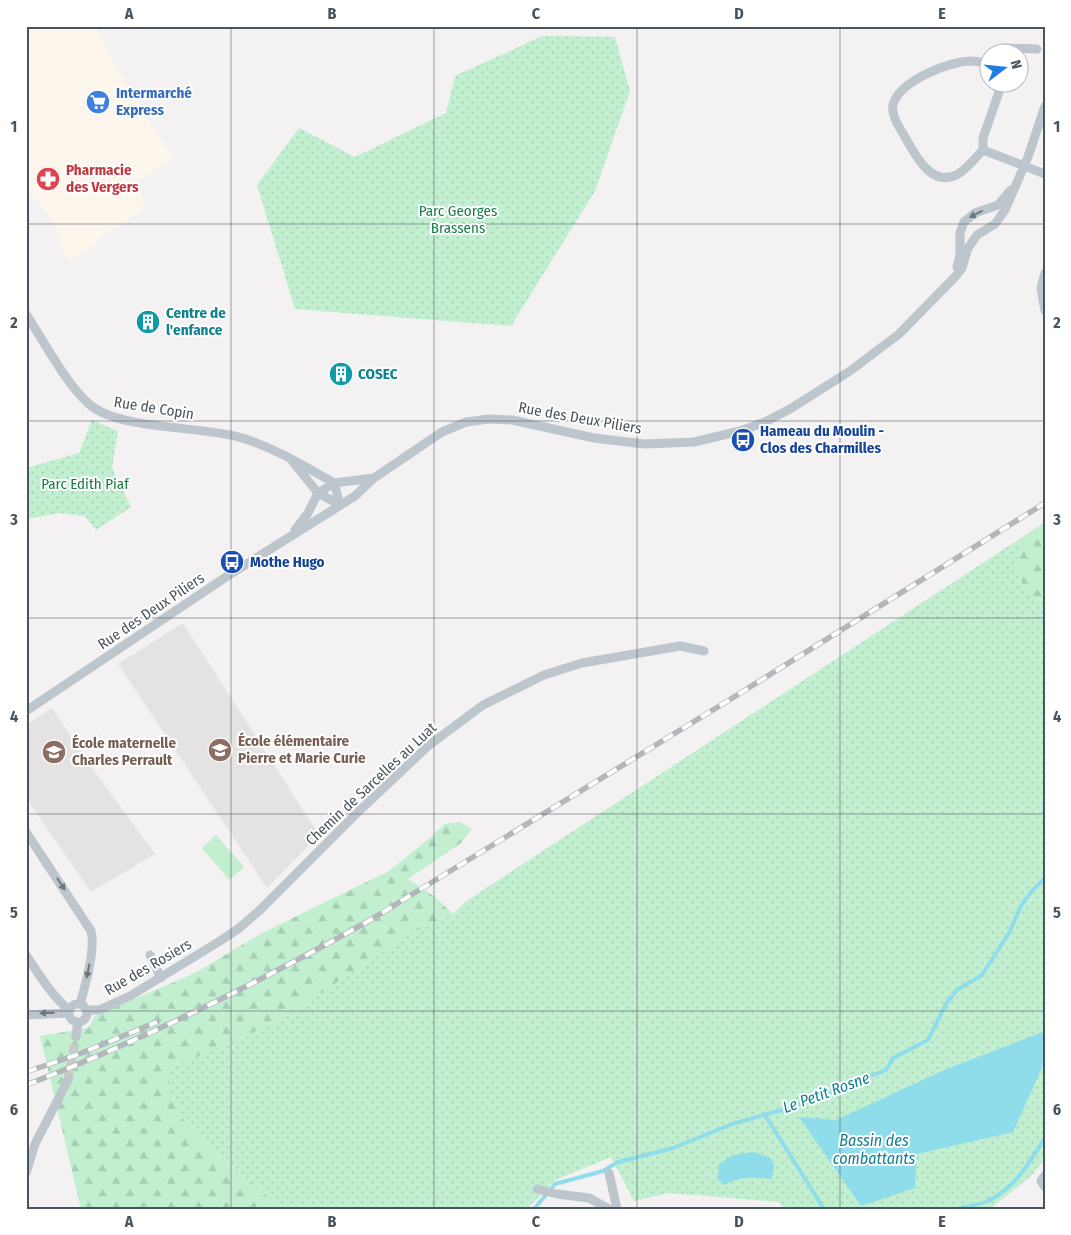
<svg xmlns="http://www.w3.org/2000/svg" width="1071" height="1235" viewBox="0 0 1071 1235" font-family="'Fira Sans Condensed',sans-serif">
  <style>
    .commercial { fill: #fcf6ec }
    .education { fill: #e4e2e3 }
    .green { fill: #c1efd0 }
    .forest { fill: url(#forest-firs) }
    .park { fill: url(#park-dots) }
    .water { fill: #8fddea }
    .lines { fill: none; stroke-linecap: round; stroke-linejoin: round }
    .stream { stroke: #8fddea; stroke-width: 4 }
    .minor-tunnel { stroke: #c8cacc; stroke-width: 9; stroke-dasharray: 9 4.5; stroke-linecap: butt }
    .minor { stroke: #bdc6cd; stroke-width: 9 }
    .rail-casing { stroke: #b3b7bb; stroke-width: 5.5 }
    .rail { stroke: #fff; stroke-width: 4; stroke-dasharray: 11; stroke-linecap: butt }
    .oneway { fill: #6c777f }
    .grid { fill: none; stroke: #49555e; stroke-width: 1; stroke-opacity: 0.55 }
    .labels { text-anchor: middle; stroke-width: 4; stroke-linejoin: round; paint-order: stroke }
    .shop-label { font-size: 15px; font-weight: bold; fill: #366cbe; stroke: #fff; text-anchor: start }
    .health-label { font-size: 15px; font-weight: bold; fill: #be3a42; stroke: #fff; text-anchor: start }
    .park-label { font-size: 15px; fill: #1a7f46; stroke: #fff }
    .culture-label { font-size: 15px; font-weight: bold; fill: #0d838f; stroke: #fff; text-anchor: start }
    .street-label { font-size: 15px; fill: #49555e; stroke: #fff }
    .transit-label { font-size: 15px; font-weight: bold; fill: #164399; stroke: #fff; text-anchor: start }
    .education-label { font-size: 15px; font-weight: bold; fill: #785e54; stroke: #fff; text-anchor: start }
    .water-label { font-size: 16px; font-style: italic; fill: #108093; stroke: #fff }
    .neatline { fill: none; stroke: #49555e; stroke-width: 2 }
    .grid-label { font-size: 16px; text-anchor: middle; font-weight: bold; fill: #49555e }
  </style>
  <defs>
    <pattern id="forest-firs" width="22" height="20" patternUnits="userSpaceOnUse" patternTransform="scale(1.25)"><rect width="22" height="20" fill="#c1efd0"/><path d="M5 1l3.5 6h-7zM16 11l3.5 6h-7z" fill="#a7cfb5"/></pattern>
    <pattern id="park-dots" width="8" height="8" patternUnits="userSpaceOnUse" patternTransform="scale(1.25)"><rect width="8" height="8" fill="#c1efd0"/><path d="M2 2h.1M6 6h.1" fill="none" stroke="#a7cfb5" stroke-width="1.8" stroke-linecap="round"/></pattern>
  </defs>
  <rect width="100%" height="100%" fill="#f3f1f1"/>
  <path class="commercial" d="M26 26H96L111 59 173 158 136 182 143 199V210L104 234 99 242 69 261 62 248 56 225 26 188Z"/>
  <path class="education" d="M183 623 319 835 267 888 118 664Z
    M52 708 100 779 155 854 91 892 26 798V725Z"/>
  <path class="green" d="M216 835 244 867 229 880 202 848Z"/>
  <path class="forest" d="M1045 522V599L1035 600 1023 585 1015 568 1024 536Z
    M460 822 472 829 461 843 408 879 435 897 453 914 411 933 279 1021 169 1069 170 1091 187 1127 282 1209H81L40 1036 88 1028 95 1016 195 973 262 933 389 871 432 836 444 824Z"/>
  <path class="park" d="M542 36 615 37 630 91 595 191 511 326 295 309 257 185 299 128 355 157 446 113 455 76Z
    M92 420 118 431 112 468 131 507 96 530 85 516 59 513 28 519 26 522V468L79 453Z
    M1024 536 1015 568 1023 585 1035 600 1045 599V1159L1030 1177 990 1209H784L779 1202 669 1193 634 1201 611 1157 555 1180 527 1209H282L187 1127 170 1091 168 1069 279 1021 411 933 453 914 465 902Z"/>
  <path class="water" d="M1045 1031V1061L1013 1132 917 1154 915 1188 861 1206 799 1117 836 1120 942 1071Z
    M753 1152C771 1157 779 1158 771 1179 752 1177 742 1176 724 1185L718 1179 719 1164 733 1155Z"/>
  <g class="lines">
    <path class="stream" d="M765 1115 824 1209
      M534 1209 555 1184 603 1171 618 1162 673 1148 732 1124 789 1108 886 1070 893 1058 928 1040 946 1004 957 990 982 975 1009 933 1022 904 1032 891 1045 878
      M957 1209C967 1206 979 1205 988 1201 1015 1188 1029 1163 1045 1138"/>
    <path class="minor-tunnel" d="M68 1080 76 1036"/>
    <path class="minor" d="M993 52 1005 48 1037 49
      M996 82 999 92 983 138V150L1045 174
      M983 150C975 158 968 168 958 174 932 189 915 155 905 137 900 128 891 116 893 105 899 81 948 62 970 61 975 61 981 62 986 63L988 68
      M957 267 960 255V233L964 222 975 213 998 205 1011 190
      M1045 273 1041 288 1045 311
      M26 314C43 340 66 384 89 404 120 431 201 425 242 438 275 448 304 466 334 483L340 505
      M293 462 318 493 340 505
      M295 530 308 513 318 493 334 483 374 478
      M26 711 229 575 355 496 374 478 442 432 466 422 489 419 512 420 594 438 644 444 694 442 740 431 765 422 790 409 850 371 899 334 955 277 962 268 968 248 977 235 995 224 1005 210 1028 157 1045 106
      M26 832 91 931C96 948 85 987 80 1004
      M26 955C39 974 51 995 69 1010
      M150 955 161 978
      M69 1013a9 9 0 1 1 18 0a9 9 0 1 1-18 0Z
      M86 1010H99L130 996 220 941 238 929 260 910 357 813 428 746 483 705 544 675 582 663 680 646 704 651
      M26 1015 68 1013
      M76 1036 78 1022
      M26 1173 35 1144 68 1080
      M609 1173 617 1209
      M1045 1175 1041 1181 1045 1187
      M537 1189 557 1194 589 1198 609 1209"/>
    <g class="rail-casing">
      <path id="rail" d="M26 1072 79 1054 157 1022
        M26 1085C146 1039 260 982 372 919L734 697 1045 503"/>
    </g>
    <use href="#rail" class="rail"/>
  </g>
  <defs><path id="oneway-solid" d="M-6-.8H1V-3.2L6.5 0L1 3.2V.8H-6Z" transform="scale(1.25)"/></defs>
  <g class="oneway">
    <use href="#oneway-solid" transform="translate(976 214) rotate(153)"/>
    <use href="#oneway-solid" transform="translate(61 884) rotate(57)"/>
    <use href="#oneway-solid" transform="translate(88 971) rotate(101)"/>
    <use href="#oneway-solid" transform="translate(47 1013) rotate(178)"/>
  </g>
  <path class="grid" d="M231 26V1209M434 26V1209M637 26V1209M840 26V1209M26 224H1045M26 421H1045M26 618H1045M26 814H1045M26 1011H1045"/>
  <defs>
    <g id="supermarket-disc" transform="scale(1.25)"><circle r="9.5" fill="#3f7fe0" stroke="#fff"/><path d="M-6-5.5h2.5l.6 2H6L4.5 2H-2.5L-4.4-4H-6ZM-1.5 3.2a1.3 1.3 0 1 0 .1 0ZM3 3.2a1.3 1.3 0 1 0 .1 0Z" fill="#fff"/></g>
    <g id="pharmacy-disc" transform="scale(1.25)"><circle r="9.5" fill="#e0444e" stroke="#fff"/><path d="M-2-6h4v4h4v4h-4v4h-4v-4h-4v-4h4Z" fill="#fff"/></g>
    <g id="building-disc" transform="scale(1.25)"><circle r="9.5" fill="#0f9aa8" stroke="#fff"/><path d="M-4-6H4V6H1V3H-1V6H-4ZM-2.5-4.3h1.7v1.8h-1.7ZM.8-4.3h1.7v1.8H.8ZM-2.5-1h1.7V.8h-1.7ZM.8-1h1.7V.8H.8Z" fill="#fff"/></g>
    <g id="bus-disc" transform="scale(1.25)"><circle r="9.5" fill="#1a4fb4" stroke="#fff"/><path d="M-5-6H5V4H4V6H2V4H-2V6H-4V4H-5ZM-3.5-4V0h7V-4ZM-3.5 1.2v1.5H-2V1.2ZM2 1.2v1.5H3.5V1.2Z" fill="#fff"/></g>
    <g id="school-disc" transform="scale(1.25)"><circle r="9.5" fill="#8d6e63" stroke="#fff"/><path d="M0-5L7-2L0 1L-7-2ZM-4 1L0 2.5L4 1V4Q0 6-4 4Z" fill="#fff"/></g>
  </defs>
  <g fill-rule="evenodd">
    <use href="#supermarket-disc" x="98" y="102"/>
    <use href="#pharmacy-disc" x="48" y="179"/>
    <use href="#building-disc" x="148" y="322"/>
    <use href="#building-disc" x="341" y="374"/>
    <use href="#bus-disc" x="743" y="440"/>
    <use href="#bus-disc" x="232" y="562"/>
    <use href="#school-disc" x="220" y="750"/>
    <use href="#school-disc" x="54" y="752"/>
  </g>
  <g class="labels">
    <g class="shop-label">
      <text x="116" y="98">Intermarché<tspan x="116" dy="17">Express</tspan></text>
    </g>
    <g class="health-label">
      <text x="66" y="175">Pharmacie<tspan x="66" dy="17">des Vergers</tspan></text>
    </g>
    <g class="park-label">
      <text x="458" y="216">Parc Georges<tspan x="458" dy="17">Brassens</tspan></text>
      <text x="85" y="489">Parc Edith Piaf</text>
    </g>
    <g class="culture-label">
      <text x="166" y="318">Centre de<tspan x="166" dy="17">l'enfance</tspan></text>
      <text x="358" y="379">COSEC</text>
    </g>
    <g class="street-label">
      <text transform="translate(154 408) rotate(9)" y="5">Rue de Copin</text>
      <text transform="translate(580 418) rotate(10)" y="5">Rue des Deux Piliers</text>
      <text transform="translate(151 611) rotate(-34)" y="5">Rue des Deux Piliers</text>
      <text transform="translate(371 784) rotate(-43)" y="5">Chemin de Sarcelles au Luat</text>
      <text transform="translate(148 967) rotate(-30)" y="5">Rue des Rosiers</text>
    </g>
    <g class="transit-label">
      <text x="760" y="436">Hameau du Moulin -<tspan x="760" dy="17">Clos des Charmilles</tspan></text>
      <text x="250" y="567">Mothe Hugo</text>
    </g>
    <g class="education-label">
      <text x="238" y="746">École élémentaire<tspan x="238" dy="17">Pierre et Marie Curie</tspan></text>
      <text x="72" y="748">École maternelle<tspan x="72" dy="17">Charles Perrault</tspan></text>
    </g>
    <g class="water-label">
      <text transform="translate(826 1092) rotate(-20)" y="6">Le Petit Rosne</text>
      <text x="874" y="1146">Bassin des<tspan x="874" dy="18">combattants</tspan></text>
    </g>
  </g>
  <rect width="1071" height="1235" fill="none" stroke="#ffffff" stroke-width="55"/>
  <g transform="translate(1004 68) rotate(74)"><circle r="24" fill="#ffffff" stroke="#b6bbbf"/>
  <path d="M0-4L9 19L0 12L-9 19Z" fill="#1e7fe0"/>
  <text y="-8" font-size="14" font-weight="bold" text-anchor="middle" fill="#49555e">N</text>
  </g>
  <rect x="28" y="28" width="1016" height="1180" class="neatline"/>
  <g class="grid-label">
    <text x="129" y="19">A</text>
    <text x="332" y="19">B</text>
    <text x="536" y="19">C</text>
    <text x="739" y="19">D</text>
    <text x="942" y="19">E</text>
    <text x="14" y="132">1</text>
    <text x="1057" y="132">1</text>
    <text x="14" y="328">2</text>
    <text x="1057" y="328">2</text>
    <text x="14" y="525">3</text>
    <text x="1057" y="525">3</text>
    <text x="14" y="722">4</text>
    <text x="1057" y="722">4</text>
    <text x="14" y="918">5</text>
    <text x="1057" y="918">5</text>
    <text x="14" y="1115">6</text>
    <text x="1057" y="1115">6</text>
    <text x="129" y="1227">A</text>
    <text x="332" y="1227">B</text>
    <text x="536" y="1227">C</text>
    <text x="739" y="1227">D</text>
    <text x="942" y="1227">E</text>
  </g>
</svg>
